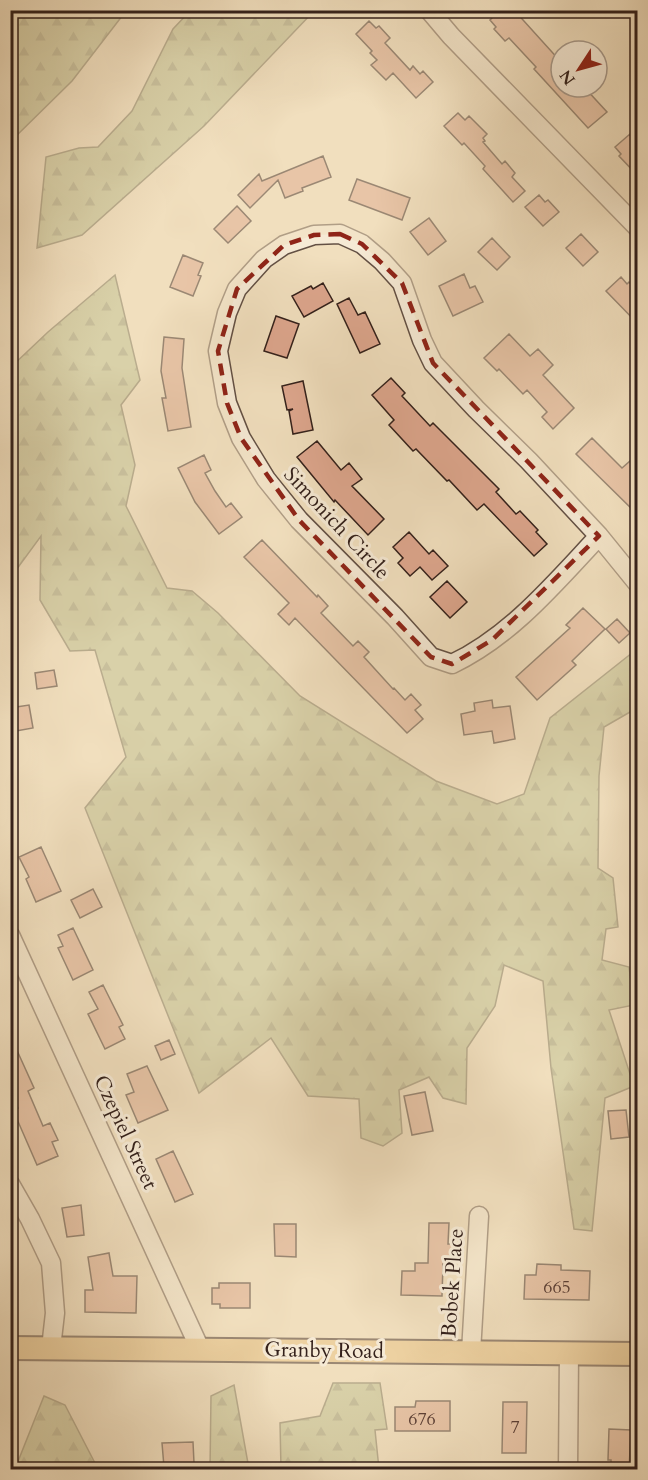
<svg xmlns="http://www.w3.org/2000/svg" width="648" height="1480" viewBox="0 0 648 1480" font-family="Cardo,serif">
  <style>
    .forest { fill: url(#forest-firs); stroke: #787156; stroke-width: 1.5 }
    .building { fill: #dda68d; stroke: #34211b; stroke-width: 1.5 }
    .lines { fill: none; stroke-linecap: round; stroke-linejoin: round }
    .minor-casing { stroke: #635044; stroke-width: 21 }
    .major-casing { stroke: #34211b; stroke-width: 26 }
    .minor { stroke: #f6ead5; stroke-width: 18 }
    .major { stroke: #e8c07f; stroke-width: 22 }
    .marked { fill: none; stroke: #8f2418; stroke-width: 4.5; stroke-dasharray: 12 8; stroke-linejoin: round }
    .labels { text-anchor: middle; stroke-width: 6; stroke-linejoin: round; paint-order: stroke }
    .number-label { font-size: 18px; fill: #5e4238 }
    .street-label { font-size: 21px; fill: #34211b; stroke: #f6ead5 }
  </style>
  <defs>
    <pattern id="forest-firs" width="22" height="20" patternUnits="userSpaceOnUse" patternTransform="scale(1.5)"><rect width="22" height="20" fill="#bcc190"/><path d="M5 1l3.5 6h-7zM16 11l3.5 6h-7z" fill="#9a9c75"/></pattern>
  </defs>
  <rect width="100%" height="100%" fill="#f1dfbe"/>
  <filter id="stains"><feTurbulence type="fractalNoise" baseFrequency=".00333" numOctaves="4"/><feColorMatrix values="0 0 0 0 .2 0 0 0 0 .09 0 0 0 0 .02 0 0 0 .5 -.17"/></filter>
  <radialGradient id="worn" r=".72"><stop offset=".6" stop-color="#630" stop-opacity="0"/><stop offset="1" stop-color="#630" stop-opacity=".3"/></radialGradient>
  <path class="forest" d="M11 10 126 11 72 81 11 141Z
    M190 11H314L204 126 82 235 37 248 46 157 79 148 98 147 132 111 173 29Z
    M115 275 140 380 121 405 135 465 126 506 167 588 192 591 218 613 300 696 436 781 497 804 524 794 550 718 637 649V708L604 727 599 776 598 868 613 878 618 927 606 929 602 960 629 967 634 1005 609 1010 634 1086 605 1098 592 1231 574 1229 551 1068 543 981 504 965 495 1006 467 1048 466 1104 443 1098 429 1077 399 1090 402 1133 383 1146 361 1138 359 1099 308 1096 271 1038 199 1093 85 808 126 757 95 650 70 651 40 600 41 536 11 577V367L48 332Z
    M333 1383H380L387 1429 375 1430 379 1469H281L280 1423 320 1416Z
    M234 1385 249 1469H210L211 1396Z
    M44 1396 65 1405 98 1469H15Z"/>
  <path class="building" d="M500 10H514L561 62V87H584L607 112 588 128 534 69 536 67 509 38 505 41 494 29 496 27 490 20Z
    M369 21 376 28 379 26 390 38 385 43 410 70 413 66 420 74 423 71 433 82 416 98 393 73 386 80 371 65 377 60 370 53 372 51 356 34Z
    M458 113 465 120 469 116 487 134 483 138 485 141 483 142 502 164 505 161 515 173 512 177 525 191 513 202 483 169 485 166 464 143 462 145 444 126Z
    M630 134 638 143V176L619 156 621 154 615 147Z
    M323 156 331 177 302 188 303 191 285 198 278 180 250 208 238 195 259 174 262 181Z
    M357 179 410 198 402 220 349 200Z
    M539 195 545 202 548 200 559 212 543 226 525 207Z
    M237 206 251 221 228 243 214 229Z
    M429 218 446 241 428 255 410 232Z
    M581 234 598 252 583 266 566 248Z
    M492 238 510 257 497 270 478 252Z
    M183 255 203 263 198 275 201 276 193 296 170 287Z
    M464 274 470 288 475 286 483 302 453 316 439 286Z
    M621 277 627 284 629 282 638 291V324L606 291Z
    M323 283 333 301 304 317 292 296 311 286 313 289Z
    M349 298 358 315 365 312 380 344 360 353 337 304Z
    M276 316 299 324 287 358 264 351Z
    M509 334 530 356 538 349 553 365 543 375 574 408 553 429 542 417 547 412 527 390 523 394 499 369 497 371 484 358Z
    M164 337 184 339 182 368 191 427 168 431 162 398H166L161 371Z
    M391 378 405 393 402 396 430 426 433 423 499 489 496 492 516 514 520 511 538 530 536 532 547 544 534 556 484 504 477 510 449 480 447 481 416 449 413 451 389 425 394 420 372 395Z
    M303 381 313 430 293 434 289 411 293 409 287 410 282 386Z
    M592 438 622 468 638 454V515L576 454Z
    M317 441 341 470 349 463 362 479 352 486 384 519 368 535 335 500 334 502 297 457Z
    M204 455 211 470 205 473 215 491 226 507 231 503 242 517 219 534 195 502 178 468Z
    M409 532 429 554 433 550 448 566 432 580 420 567 410 576 398 563 403 558 393 547Z
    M262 540 317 597 318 595 328 606 321 613 353 646 358 641 369 652 364 657 393 689 394 688 405 700 411 694 421 705 415 710 423 719 407 733 295 618 289 625 278 614 289 603 244 557Z
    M447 581 467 602 450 618 430 597Z
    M583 608 605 629 572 661 576 665 537 700 516 677 570 628 566 625Z
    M617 619 630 633 619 643 606 629Z
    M54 670 57 686 37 689 35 673Z
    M492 700 493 708 510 706 515 739 494 743 492 731 464 735 461 714 475 711 474 703Z
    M29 705 33 728 10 732V708Z
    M41 847 61 891 36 902 26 879 29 877 19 857Z
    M93 889 102 907 80 918 71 900Z
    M73 928 93 970 73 980 58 948 63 946 58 935Z
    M103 985 123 1025 119 1027 125 1039 105 1049 88 1014 98 1009 89 992Z
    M10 1035 34 1088 28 1091 43 1126 50 1123 58 1140 52 1142 58 1156 37 1165 13 1110 18 1108 10 1090Z
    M169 1040 175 1054 161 1060 155 1046Z
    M147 1066 168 1110 138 1123 126 1095 134 1092 127 1074Z
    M425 1092 433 1131 412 1135 404 1096Z
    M626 1110 629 1137 611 1139 608 1111Z
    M173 1151 193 1194 175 1202 156 1159Z
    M81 1205 84 1235 67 1237 62 1208Z
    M429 1223H449L448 1244H453V1264H443L442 1296 401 1295 402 1271H415V1263H428Z
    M274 1224H296V1257L275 1256Z
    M109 1253 113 1276H137L136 1313 85 1312V1290H93L88 1257Z
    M537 1264 561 1265V1270L590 1271 589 1300 524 1299 525 1275H536Z
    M219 1283H250V1308H220V1304H212V1288H219Z
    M416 1401H450V1431H395V1407H415Z
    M503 1402H527L526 1453H502Z
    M609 1429 631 1430 629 1470H611V1460H608Z
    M193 1442 194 1463H188V1466H183V1470H167V1467H164L162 1443Z"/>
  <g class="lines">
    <g class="minor-casing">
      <path id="minor" d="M429 10 451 36 638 228
        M599 536C555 583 511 636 452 664L431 657 395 617 299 520 266 479 241 438 227 403 218 351 227 313 237 289 264 259 284 245 314 235 340 234 362 244 382 261 402 283 422 340 433 363 476 409 529 461 599 536 638 584
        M10 935 200 1349
        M10 1184 30 1219 51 1263 55 1313 51 1348
        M471 1352 479 1216
        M568 1470 569 1353"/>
    </g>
    <g class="major-casing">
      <path id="major" d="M10 1348 638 1354"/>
    </g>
    <use href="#minor" class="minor"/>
    <use href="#major" class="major"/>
  </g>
  <path d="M0 0H648V1480H0ZM340 234 362 244 402 283 433 363 599 536 492 640 452 664 431 657 299 520 241 438 227 403 218 351 237 289 284 245 314 235Z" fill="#f1dfbe" fill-opacity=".55" fill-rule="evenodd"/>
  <path class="marked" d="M340 234 362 244 402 283 433 363 599 536 492 640 452 664 431 657 299 520 241 438 227 403 218 351 237 289 284 245 314 235Z"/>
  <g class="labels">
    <g class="number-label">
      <text x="557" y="1293">665</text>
      <text x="422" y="1425">676</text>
      <text x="515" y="1433">7</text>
    </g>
    <g class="street-label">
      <text transform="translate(337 523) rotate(47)" y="7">Simonich Circle</text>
      <text transform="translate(126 1132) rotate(65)" y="7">Czepiel Street</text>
      <text transform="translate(452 1283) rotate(-86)" y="7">Bobek Place</text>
      <text transform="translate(324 1350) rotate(1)" y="7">Granby Road</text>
    </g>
  </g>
  <rect width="648" height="1480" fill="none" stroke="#f1dfbe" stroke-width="36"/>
  <rect x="12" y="12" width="624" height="1456" fill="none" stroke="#34211b" stroke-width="3"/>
  <rect x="18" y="18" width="612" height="1444" fill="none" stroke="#34211b" stroke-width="1.5"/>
  <g transform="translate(579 69) rotate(234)"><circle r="28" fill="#f6ead5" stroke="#a89a8b" stroke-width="1.5"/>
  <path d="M0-4.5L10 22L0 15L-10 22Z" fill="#8f2418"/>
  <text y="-9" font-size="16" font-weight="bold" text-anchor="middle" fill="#34211b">N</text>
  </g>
  <rect width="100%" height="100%" filter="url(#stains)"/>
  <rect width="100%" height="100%" fill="url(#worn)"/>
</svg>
